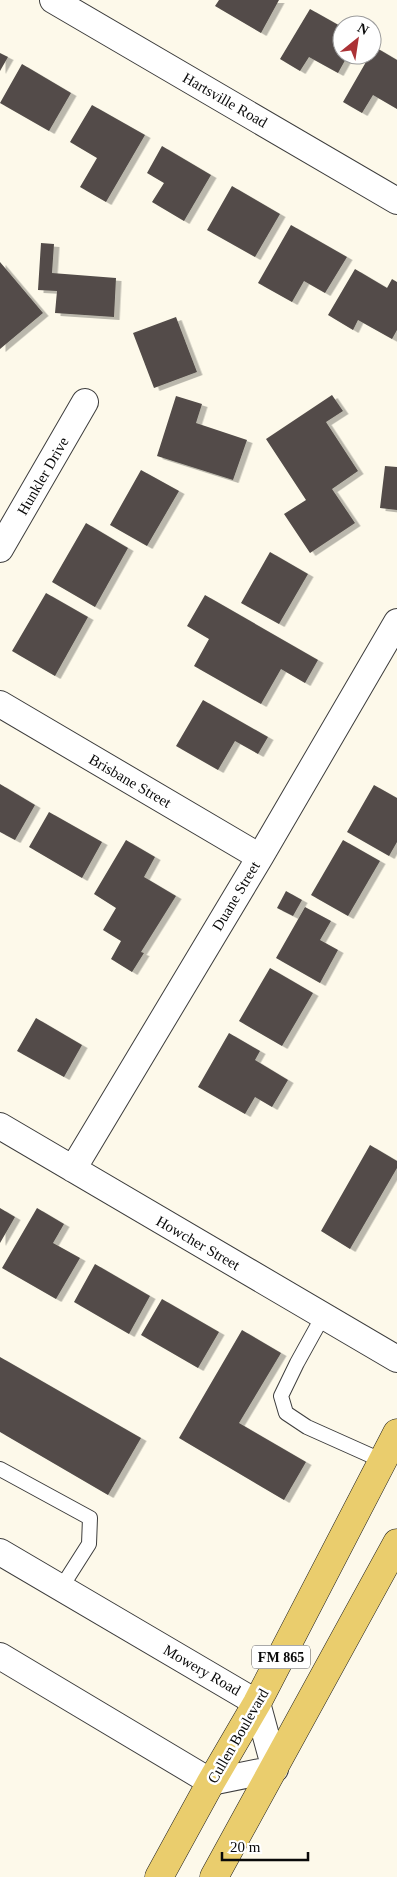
<svg xmlns="http://www.w3.org/2000/svg" width="397" height="1877" viewBox="0 0 397 1877" font-family="'Times New Roman',serif">
  <style>
    .building { fill: #524c48; filter: url(#shadow) }
    .lines { fill: none; stroke-linecap: round; stroke-linejoin: round }
    .service-casing { stroke: #3d3d3d; stroke-width: 16 }
    .minor-casing { stroke: #3d3d3d; stroke-width: 28 }
    .primary-casing { stroke: #1b1b1b; stroke-width: 29 }
    .service { stroke: #fff; stroke-width: 14 }
    .minor { stroke: #fff; stroke-width: 26 }
    .primary { stroke: #eacd6d; stroke-width: 28 }
    .labels { text-anchor: middle; stroke-width: 5; stroke-linejoin: round; paint-order: stroke }
    .shield { fill: #fff; stroke: #545454; stroke-width: 1 }
    .shield-label { font-size: 14px; font-weight: bold; fill: #0a0a0a }
    .street-label { font-size: 15px; fill: #0a0a0a; stroke: #fff }
  </style>
  <defs>
    <filter id="shadow"><feDropShadow dx="5.5" dy="3" stdDeviation="0" flood-color="#0004"/></filter>
  </defs>
  <rect width="100%" height="100%" fill="#fdf9ea"/>
  <path class="building" d="M219 0H279L261 33 215 6Z
    M310 9 342 27V55H348L338 73 309 57 300 71 280 59Z
    M375 47 397 60V109L373 95 362 113 343 102 370 55H372Z
    M0 53 8 57 0 71Z
    M22 64 71 93 49 131 0 103Z
    M92 105 145 135 106 202 80 187 97 158 70 142Z
    M162 146 211 175 184 221 152 202 164 183 147 173Z
    M232 186 280 214 255 257 207 230Z
    M291 225 347 257 325 293 304 281 292 302 258 283Z
    M41 243 54 244 52 273 116 278 114 317 55 313 57 291 38 290Z
    M0 262 43 313 0 349Z
    M355 269 387 288 392 279 397 282V330L392 339 358 320 353 330 328 315Z
    M176 317 197 372 154 388 133 333Z
    M332 395 343 411 326 422 358 471 332 489 355 523 310 553 284 514 306 500 266 439Z
    M176 396 202 404 196 423 247 440 233 480 157 456Z
    M385 466 397 467V510L380 508Z
    M141 470 179 491 147 546 110 525Z
    M86 523 128 548 95 607 52 582Z
    M270 552 308 574 279 624 241 603Z
    M46 593 88 617 55 676 12 651Z
    M205 595 318 660 305 683 281 669 261 704 194 666 209 639 187 626Z
    M203 700 268 737 258 754 235 741 218 770 176 746Z
    M0 784 35 805 15 840 0 832Z
    M374 785 397 798V842L389 856 347 832Z
    M49 812 102 842 82 878 29 847Z
    M126 840 155 857 144 877 176 896 141 952 144 953 132 972 111 959 121 941 103 930 116 908 94 894Z
    M343 840 380 861 348 916 311 895Z
    M286 891 302 900 293 916 277 908Z
    M305 907 331 921 320 940 338 950 320 983 276 958Z
    M270 968 313 993 282 1046 239 1021Z
    M36 1018 82 1045 64 1077 17 1051Z
    M229 1033 260 1051 255 1060 288 1080 272 1107 255 1097 245 1114 198 1087Z
    M370 1145 397 1161V1168L350 1249 321 1231Z
    M0 1208 15 1217 0 1243Z
    M37 1208 64 1224 53 1243 80 1258 56 1299 2 1268Z
    M95 1264 150 1296 129 1334 74 1302Z
    M162 1299 219 1332 198 1368 141 1335Z
    M242 1330 281 1353 239 1423 306 1462 284 1500 179 1438Z
    M0 1357 141 1438 108 1495 0 1432Z"/>
  <g class="lines">
    <g class="service-casing">
      <path id="service" d="M323 1316 297 1363 281 1396 286 1413 307 1427 383 1461
        M0 1469 90 1518 89 1544 61 1588"/>
    </g>
    <g class="minor-casing">
      <path id="minor" d="M53 0 397 201
        M0 549 85 402
        M0 704 260 857
        M0 1126 397 1359
        M73 1169 260 857 397 622
        M0 1552 257 1703 275 1769 211 1782 0 1656"/>
    </g>
    <g class="primary-casing">
      <path id="primary" d="M159 1877 211 1782 257 1703 397 1433
        M214 1877 397 1543"/>
    </g>
    <use href="#service" class="service"/>
    <use href="#minor" class="minor"/>
    <use href="#primary" class="primary"/>
  </g>
  <g class="labels">
    <rect class="shield" x="252" y="1645.5" width="58" height="23" rx="4"/>
    <g class="shield-label">
      <text x="281" y="1662">FM 865</text>
    </g>
    <g class="street-label">
      <text transform="translate(225 100) rotate(30)" y="5">Hartsville Road</text>
      <text transform="translate(43 476) rotate(-60)" y="5">Hunkler Drive</text>
      <text transform="translate(130 781) rotate(30)" y="5">Brisbane Street</text>
      <text transform="translate(236 896) rotate(-59)" y="5">Duane Street</text>
      <text transform="translate(198 1243) rotate(30)" y="5">Howcher Street</text>
      <text transform="translate(202 1670) rotate(30)" y="5">Mowery Road</text>
      <text transform="translate(238 1736) rotate(-60)" y="5">Cullen Boulevard</text>
    </g>
  </g>
  <g transform="translate(357 40) rotate(30)"><circle r="24" fill="#ffffff" stroke="#9d9d9d"/>
  <path d="M0-4L9 19L0 12L-9 19Z" fill="#ab3236"/>
  <text y="-8" font-size="14" font-weight="bold" text-anchor="middle" fill="#0a0a0a">N</text>
  </g>
  <path d="M222 1852v8h86v-8" fill="none" stroke="#0a0a0a" stroke-width="2.5"/>
  <text x="230" y="1852" font-size="15" fill="#0a0a0a" stroke="#ffffff" stroke-width="4" paint-order="stroke">20 m</text>
</svg>
